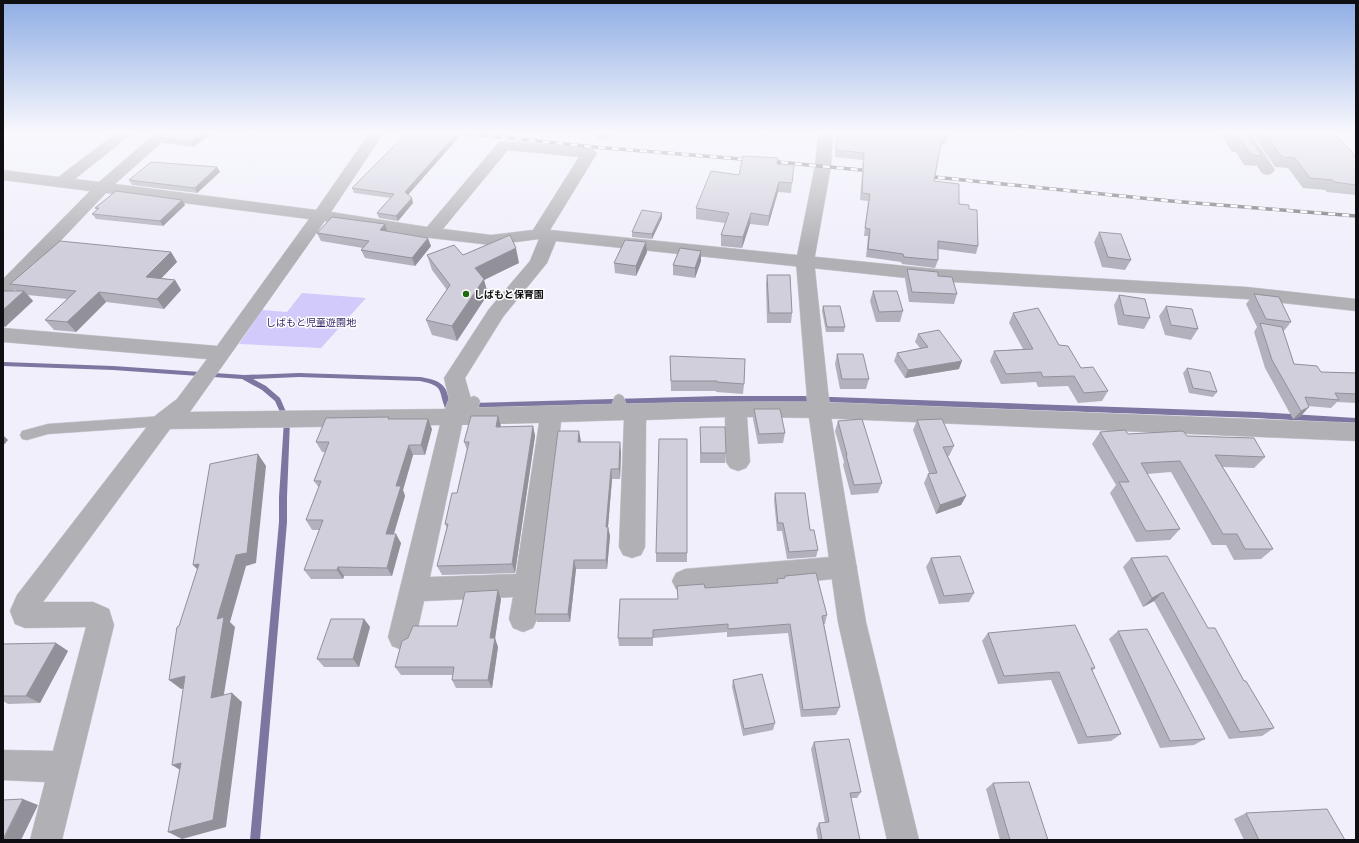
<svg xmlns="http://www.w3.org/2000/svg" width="1359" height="843" viewBox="0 0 1359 843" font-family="'Public Sans','Noto Sans JP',sans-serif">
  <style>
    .green { fill: #d1cafb }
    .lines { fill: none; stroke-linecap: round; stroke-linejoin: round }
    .stream { fill: #7c76a0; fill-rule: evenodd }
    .service-casing { stroke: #cccbd6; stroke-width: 1 }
    .minor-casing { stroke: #cccbd6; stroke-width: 1 }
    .tertiary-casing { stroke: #cccbd6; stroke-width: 1 }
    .service { fill: #b1b0b5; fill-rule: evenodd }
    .minor { fill: #b1b0b5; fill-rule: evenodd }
    .tertiary { fill: #b1b0b5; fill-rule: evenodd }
    .rail-casing { stroke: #73727a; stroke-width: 3.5 }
    .rail { stroke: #fff; stroke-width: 2.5; stroke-dasharray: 7; stroke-linecap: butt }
    .wall { fill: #b3b2bc }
    .shaded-wall { fill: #929199 }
    .building { fill: #d0cfdb; stroke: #929199 }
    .poi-dot { fill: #1d6b0e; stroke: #fff; stroke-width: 1.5 }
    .labels { text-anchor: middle; stroke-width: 3; stroke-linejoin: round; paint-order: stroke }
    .poi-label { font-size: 10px; font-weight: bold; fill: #0f0e12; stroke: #fff; text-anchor: start }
    .park-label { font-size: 10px; fill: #301d61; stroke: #fff }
  </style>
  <rect width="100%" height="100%" fill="#f0effb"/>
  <path class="green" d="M302 293 366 298 321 348 239 344 262 310 287 312Z"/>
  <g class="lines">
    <path class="stream" d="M3 362 113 366 244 375 299 373 420 377C438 380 447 383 450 403L455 404 456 406 453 409 445 408C438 389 444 386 420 381L299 377 253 379 266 386 280 398 290 421 287 497V522L260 840H250L279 522V497L284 421 275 401 262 390 242 379 113 370 3 366Z
      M719 396H803L1257 412 1356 418V424L1257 418 803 402H719L470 409 467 406 470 403Z"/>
    <g class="service-casing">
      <path id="service" d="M619 394 623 396C626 401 627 410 624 415L619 417 614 415C611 410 612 401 615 396Z
        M474 396 478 398 480 401 475 419 470 421 465 419 464 416 470 398Z
        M164 416 169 418 170 421 169 424 164 426 48 434 27 440 22 439 20 435 22 431 48 424Z"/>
    </g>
    <g class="minor-casing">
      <path id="minor" d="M119 131H135L75 179 99 182 158 131H173L171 134 115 184 316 210 371 131H385L331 212 427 227 499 142 504 141 589 148 594 150 597 153 550 230 935 269 1246 287 1356 299V311L1246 299 935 281 556 241 547 263 503 317 465 378 471 399 467 408C584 405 701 401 819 402L1356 423V441L819 418 747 417 750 462 746 468 738 471 730 468 726 462 725 417 646 420 645 547 641 555 632 558 623 555 619 547 624 420 561 422 537 619 533 628 523 632 513 628 509 619 513 597 424 601 416 637 412 646 402 650 392 646 388 637 440 425 170 429 43 602H93L109 609 114 625 62 840H30L45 782 3 780V750L53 751 86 627 25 628 15 624 10 611 17 595 156 415 177 399 207 359 3 342V328L217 346 309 219 106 193 10 294 3 296V279L90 191 3 180V170L58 177ZM508 150 579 157 533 230 491 235 443 229ZM325 221 431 238 491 245 539 239 530 261 489 309 444 378 449 399 445 409 190 412ZM539 423 516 574 430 577 462 425Z
        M597 131H611L607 138 602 139 597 138 595 135Z
        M1235 131H1249L1275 170 1272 173 1267 175 1262 173Z
        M844 556 853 559 857 567 853 575 844 578 685 593 676 589 672 581 676 573 685 569Z"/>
    </g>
    <g class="tertiary-casing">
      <path id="tertiary" d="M819 131H833L831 166 814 261 830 410 866 622 919 840H887L838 622 808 410 796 261 815 166Z"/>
    </g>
    <use href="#service" class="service"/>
    <use href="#minor" class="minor"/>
    <use href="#tertiary" class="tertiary"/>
    <g class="rail-casing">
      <path id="rail" d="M445 131 594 147 753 160
        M767 161 872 171
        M924 176 1171 201 1356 216"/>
    </g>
    <use href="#rail" class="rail"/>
  </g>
  <path class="wall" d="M170 131H215L193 147 163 143 160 138Z
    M837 131H951L950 134H946L947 138 945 145H941L934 181 959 204 969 209 978 246 976 254 938 249V260L935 268 902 264 901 262 866 257 868 236H864L868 201 860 200 863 160 835 157Z
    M998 131H1052L1051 133Z
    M1218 131H1245L1262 156 1256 166 1244 165 1236 152H1232Z
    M1251 131H1356V134L1334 133 1356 158V195L1327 192 1325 190 1303 188 1288 168 1275 167Z
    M458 138 408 195 413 203 398 221 379 218 377 213 391 198 354 193 352 188Z
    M777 164 792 183 791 193 778 192 768 226 750 224 742 248 721 246V235L725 223 696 219V208L739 175Z
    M217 167 220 172 197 193 132 185 129 180Z
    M182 200 185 205 163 226 96 219 92 214 97 210 95 208Z
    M662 218 652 239 632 237V232Z
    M385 224 388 231 431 246 415 266 365 258 361 250 363 248 321 241 317 233Z
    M1099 232 1131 260 1125 270 1102 267 1094 242Z
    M701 251V261L695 278 673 275V265Z
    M171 252 177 262 161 278 175 280 181 290 164 309 106 302 76 332 54 330 45 320 67 299 28 295 33 301 5 327 3 326V291H16L10 284Z
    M647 252 636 276 615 273 614 263Z
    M427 255H463L519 263 484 280 488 294 457 341 432 335 426 320 447 290 432 270Z
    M907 269 938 276 957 294 954 304 909 302 905 279Z
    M767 275 792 313 791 323H767L766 285Z
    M873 291 903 311 900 322H876L870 301Z
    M1254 294 1291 322 1283 332 1294 364 1321 372 1356 373V403L1337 402 1331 408 1308 406 1301 416 1293 419 1265 368 1254 332 1257 327 1246 304Z
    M1119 295 1150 318 1144 329 1118 325 1114 305Z
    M823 306 845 327 844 332H826L822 311Z
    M1166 306 1198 329 1191 340 1165 335 1159 316Z
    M1013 313 1059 345 1081 368 1108 391 1102 401 1078 403 1068 386 1038 387 1036 382 1001 384 990 361 994 351 1023 349 1009 323Z
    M918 334 959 369 905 378 894 361 897 353 920 348 915 342Z
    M837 354 869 379 866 389H840L835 364Z
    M670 356 744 384 743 394 716 392V391H671Z
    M1187 368 1217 392 1213 397 1189 393 1183 373Z
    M754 409 785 433 783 443 758 444 753 419Z
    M390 419 432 429 425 455H413L403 490 405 496 394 534 401 543 392 576H344L343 579H311L304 570 320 530H312L306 520 319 488 314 481 325 452H322L316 442Z
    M917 420 954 446 949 456H948L966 496 961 505 936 514 924 483 928 474 929 473 913 430Z
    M838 421 882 483 878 493 851 495 843 465 844 462 835 431Z
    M501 426V427L533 426 535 436 515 573 442 575 437 566 447 528 445 524 457 493 467 450 464 442Z
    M700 427 726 453 725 463H700Z
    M1100 432 1128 434 1187 436 1265 457 1254 468 1223 467 1273 549 1261 559 1234 560 1226 545H1212L1171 472 1147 474 1180 529 1170 540 1136 542 1110 493 1116 485 1092 444Z
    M687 439V562H656V553Z
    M581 442 621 452 620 479H612L608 527 610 536 607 569H576L570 622H537L535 614Z
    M775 493 818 550 816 557 787 559 782 531H777L774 500Z
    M931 558 974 593 969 602 939 604 926 567Z
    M1131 558 1208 628 1244 681 1274 728 1262 736 1229 739 1154 601 1143 607 1123 567Z
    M785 576 827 615 825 624H824L840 707 836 715 801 717 788 633 727 637V632L653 638V646H619L618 638 705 588 776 583 777 579 785 578Z
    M501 599 495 639 498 647 492 688H456L452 680 453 675H401L395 667 457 626Z
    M364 619 370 627 359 667H324L317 659Z
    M1118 631 1205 739 1194 745 1160 748 1109 639Z
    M988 633 1095 668 1092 671 1121 734 1111 741 1078 744 1051 680 998 684 982 641Z
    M56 643 68 651 40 703 8 704 3 701V644Z
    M733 680 775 723 773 730 743 736 732 687Z
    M814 742 861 792 857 798H851L860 840H818L816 829 819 823H825L811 749Z
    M993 783 1048 840H1000L986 789Z
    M1246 813 1345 840H1244L1234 819Z"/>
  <path class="shaded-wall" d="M206 131H215L193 147 190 142Z
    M457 133 458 138 406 197 405 192Z
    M217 167 220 172 197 193 195 188Z
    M779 182 778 192 768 226 769 216Z
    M412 198 413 203 398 221 396 216Z
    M182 200 185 205 163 226 160 221Z
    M662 213V218L652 239V234Z
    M751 213 750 224 742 248 743 237Z
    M385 224 388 233 380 230Z
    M428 238 431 246 415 266 412 258Z
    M646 242 647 252 636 276V266Z
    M516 248 519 263 484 280 488 294 457 341 452 326 475 268Z
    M701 251V261L695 278V268Z
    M171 252 177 262 153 287 146 277Z
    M175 280 181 290 164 309 157 299Z
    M24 291 33 301 5 327 3 324V310Z
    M99 292 106 302 76 332 67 322Z
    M962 361 959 369 905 378 908 370Z
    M1309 407 1301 416 1293 419 1301 411Z
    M498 416 501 426 499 437 496 427Z
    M428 419 432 429 425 455 421 445Z
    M533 426 535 436 515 573 512 564Z
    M579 431 581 441 580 452 578 442Z
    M3 435 8 440 3 446Z
    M620 442 621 452 620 479 619 469Z
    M409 445 413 455 403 490 405 496 391 543 386 534 396 486Z
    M258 454 266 466 256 563 246 566 230 622 235 627 222 706 211 698 217 619Z
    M611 469 612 479 608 527 610 536 607 569 606 560V527Z
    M966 496 961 505 936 514 940 505Z
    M396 534 401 543 392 576 387 568Z
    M574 560 576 569 570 622 568 614Z
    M199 564 204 576 193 565Z
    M338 567 344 576 343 579 337 570Z
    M498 590 501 599 495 638 498 647 492 688 488 680 490 638Z
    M1163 592 1154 601 1143 607 1152 598Z
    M364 619 370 627 359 667 353 659Z
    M56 643 68 651 40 703 26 696Z
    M185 676 197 685 181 689 169 680Z
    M232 693 242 702 226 827 182 839 168 832Z
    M181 763 185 773 172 765Z
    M23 799 38 805 21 840H3Z"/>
  <path class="building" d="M170 131H206L190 142 160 138Z
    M409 131H435L457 133 405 192 412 198 396 216 377 213 394 194 352 188Z
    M838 131H945L947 138H942L934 181 959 184V204L969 205V209L977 210 978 246 938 241V260L904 257 903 254 868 249 870 229 865 228 870 194 862 193 864 153 836 150Z
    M1230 131H1245L1262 156 1251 155 1242 142H1238Z
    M1263 131H1332L1351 151 1356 158V185L1334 182 1333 180 1310 178 1295 158 1282 157Z
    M743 156 778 158 777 164 794 165 792 183 779 182 769 216 751 213 743 237 721 235 729 213 696 208 711 171 739 175Z
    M151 162 217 167 195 188 129 180Z
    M116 191 182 200 160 221 92 214 99 208H95Z
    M642 210 662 213 652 234 632 232Z
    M332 217 385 224 380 230 428 238 412 258 361 250 369 241 317 233Z
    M1099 232 1121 234 1131 260 1108 257Z
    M510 235 516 248 475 268 484 279 452 326 426 320 450 285 427 255 454 245 463 255Z
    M625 240 646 242 636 266 614 263Z
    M60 241 171 252 146 277 175 280 157 299 99 292 67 322 45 320 76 291 10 284Z
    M680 248 701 251 695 268 673 265Z
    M907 269 938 272V276L952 277 957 294 912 292Z
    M767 275H790L792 313H769Z
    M3 291H24L3 310Z
    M873 291H897L903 311 879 312Z
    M1254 294 1279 297 1291 322 1266 319Z
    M1119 295 1145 299 1150 318 1124 315Z
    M823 306H840L845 327H827Z
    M1166 306 1192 309 1198 329 1171 325Z
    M1038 308 1059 345 1068 346 1081 368 1093 367 1108 391 1084 393 1074 376 1043 377 1041 372 1006 374 994 351 1033 349 1013 313Z
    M1260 323 1282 327 1294 364 1317 366 1321 372 1356 373V394L1335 393 1339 400 1305 397 1309 407 1301 411 1272 360Z
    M939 330 962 361 908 370 897 353 928 347 918 334Z
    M837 354H863L869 379H842Z
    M670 356 745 359 744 384 717 382V381H671Z
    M1187 368 1210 372 1217 392 1193 388Z
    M754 409H780L785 433 759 434Z
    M471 416H498L496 427 533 426 512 564 437 566 448 524H445L452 493H457L469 442H464Z
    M389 417 388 419H428L421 445H409L396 486H401L386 534H396L387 568 338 567 337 570H304L323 520H306L321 481H314L329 442H316L326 418Z
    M862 419 882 483 854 485 846 455H847L838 421Z
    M942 419 954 446 943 447 966 496 940 505 928 474 937 473 917 420Z
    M700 427H725L726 453H701Z
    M1125 430 1128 434 1183 431 1187 436 1254 438 1265 457 1215 455 1273 549H1245L1237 534H1223L1180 461 1141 463 1180 529 1146 531 1119 482H1129L1100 432Z
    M558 431H579L578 442H620L619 469H611L606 527H608L606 560H574L568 614H535Z
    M659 439H687V553H656Z
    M258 454 247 553 236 555 217 619 224 617 211 698 232 693 213 820 168 832 181 763 172 765 185 676 169 680 177 627 179 626 199 564 193 565 210 464Z
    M775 493H805L810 530H814L818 550 789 552 783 523H778Z
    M960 556 974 593 944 596 931 558Z
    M1167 556 1208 628H1215L1244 681H1246L1274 728 1240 732 1163 592 1152 598 1131 558Z
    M816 573 827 615 822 616 840 707 803 710 790 624 728 629V624L653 630V638H618L620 599H678L677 586 704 584 705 588 778 583 777 579 785 578V576Z
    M498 590 490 638H495L488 680H452L454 667H395L402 641 408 638 413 626H457L465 592Z
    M331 619H364L353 659H317Z
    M1075 625 1095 668H1091L1121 734 1087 737 1059 672 1004 676 988 633Z
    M1147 629 1205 739 1170 741 1118 631Z
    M56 643 26 696H3V644Z
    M762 674 775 723 744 729 733 680Z
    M849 739 861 792 850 793 860 840H822L819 823 829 822 814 742Z
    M1029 782 1048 840H1010L993 783Z
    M23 799 3 839V800Z
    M1327 809 1345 840H1259L1246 813Z"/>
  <linearGradient id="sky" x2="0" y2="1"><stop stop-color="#8fade4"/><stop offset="0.53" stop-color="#f8f8fd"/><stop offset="1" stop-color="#f8f8fd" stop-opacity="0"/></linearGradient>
  <rect width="1359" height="249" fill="url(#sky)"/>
  <circle class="poi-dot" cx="466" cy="294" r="4"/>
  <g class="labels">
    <g class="poi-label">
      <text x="474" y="298">しばもと保育園</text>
    </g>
    <g class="park-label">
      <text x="311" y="326">しばもと児童遊園地</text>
    </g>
  </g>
  <rect width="1359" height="843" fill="none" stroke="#0f0e12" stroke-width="8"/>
</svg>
